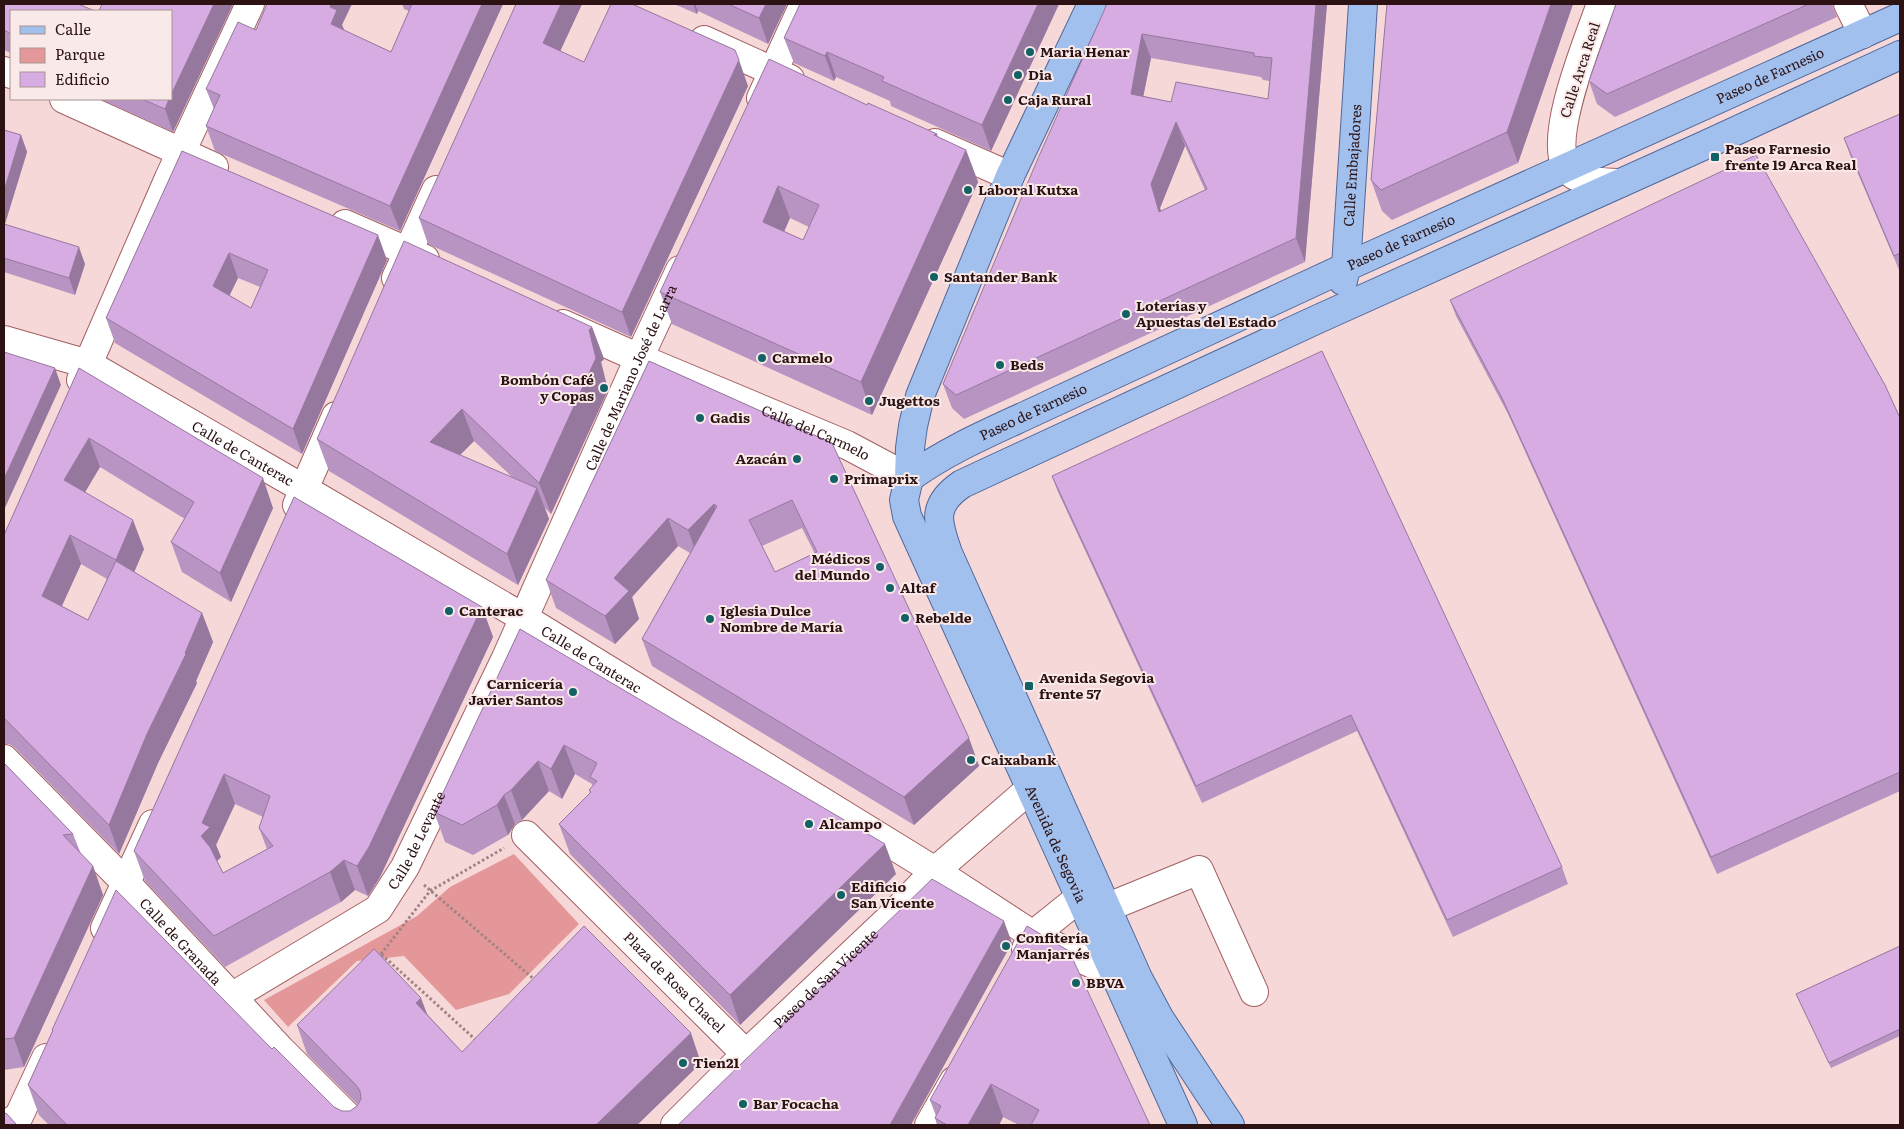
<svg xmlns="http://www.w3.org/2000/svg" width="1904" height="1129" viewBox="0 0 1904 1129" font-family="Literata,serif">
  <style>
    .green { fill: #e49798 }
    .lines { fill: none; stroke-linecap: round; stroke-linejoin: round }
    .minor-casing { stroke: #a26062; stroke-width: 30 }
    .major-casing { stroke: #50689a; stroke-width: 30 }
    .path { stroke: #a08384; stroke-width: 3; stroke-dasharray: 2.5 2.5; stroke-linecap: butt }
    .minor { stroke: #fff; stroke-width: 28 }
    .major { stroke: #a2c0ee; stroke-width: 28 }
    .wall { fill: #b894c2; fill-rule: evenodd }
    .shaded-wall { fill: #96789e }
    .building { fill: #d6ace2; stroke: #96789e; fill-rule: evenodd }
    .poi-dot { fill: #126265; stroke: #f9eae9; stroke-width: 2 }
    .labels { text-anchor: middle; stroke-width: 4; stroke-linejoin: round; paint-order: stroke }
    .poi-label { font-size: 14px; font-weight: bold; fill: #2c1213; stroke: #f9eae9; text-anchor: start }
    .street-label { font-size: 14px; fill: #2c1213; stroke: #f9eae9 }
  </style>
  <rect width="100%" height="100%" fill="#f7d8d8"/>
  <path class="green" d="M514 854 579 924 509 994 456 1010 404 956 357 961 288 1027 264 1000 417 916 450 887Z"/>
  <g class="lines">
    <g class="minor-casing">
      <g id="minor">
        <path d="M1601 4C1589 38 1547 138 1567 168 1577 184 1604 182 1620 183"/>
        <path d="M1848 4 1863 34"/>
        <path d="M704 40 790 79"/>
        <path d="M4 71 11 74"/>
        <path d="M761 98 804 4"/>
        <path d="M64 99 214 167"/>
        <path d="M935 143 1010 176"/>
        <path d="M345 224 425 259"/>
        <path d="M396 278 436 190"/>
        <path id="s1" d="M563 324 639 358 847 445 909 478"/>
        <path id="s2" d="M4 340 88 364 304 489 524 618 935 871 1033 935 1115 975"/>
        <path d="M81 380 169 178 250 4"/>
        <path d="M297 505 336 416"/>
        <path id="s3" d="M4 759 126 883 280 1049 356 1125"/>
        <path id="s4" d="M526 835 746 1054"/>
        <path d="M1106 908 1199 870 1254 992"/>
        <path d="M105 928 153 824"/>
        <path d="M1026 949 1033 935 1079 898"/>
        <path id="s5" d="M233 996 378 909 405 867 506 658 639 358 680 270"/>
        <path d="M6 1125 19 1116 46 1058"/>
        <path id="s6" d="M675 1125 746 1054 887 921 935 871 1031 788 1048 777"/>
        <path d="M929 1125 954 1081"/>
      </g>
    </g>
    <g class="major-casing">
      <g id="major">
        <path id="s7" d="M1092 4 1010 176 920 396 913 426 910 448 909 478 904 500 907 516 1183 1125"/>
        <path id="s8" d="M1343 281 1346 267 1363 4"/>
        <path id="s9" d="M909 478C946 451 988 433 1029 414L1346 267 1900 17"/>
        <path d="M1230 1125 1160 1019 1138 978 948 553C937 522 931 505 962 484L1318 319 1703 146 1900 55"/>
      </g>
    </g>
    <path class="path" d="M424 885 535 980
      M381 954 430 891 504 848
      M378 957 381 954 477 1041"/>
    <use href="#minor" class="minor"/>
    <use href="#major" class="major"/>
  </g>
  <path class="wall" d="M4 4 11 11V53L4 50Z
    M102 4H233L173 132 100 99H171Z
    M402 4H503L400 231 215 151 206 126 214 109 206 89 256 30 342 25 345 31 391 52 409 11 404 9Z
    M582 4 560 51 584 62 748 86 631 337 428 244 419 218Z
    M674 4H787L768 44 698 11 697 14Z
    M1059 4 991 151 891 106 890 101 836 77 834 81 794 63 784 38Z
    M1107 4H1327L1305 262 964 419 952 408 943 384ZM1151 58 1261 77 1263 80 1270 81 1268 99 1171 102 1143 96ZM1185 146 1205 190 1161 211 1160 208Z
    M1387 4H1573L1518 163 1392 220 1382 211 1371 180Z
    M1616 4H1832L1837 17 1615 117 1597 104 1589 81Z
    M865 104 937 134 939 138 966 150 978 182 872 415 672 324 660 292ZM790 218 809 227 803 240 784 232Z
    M1900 114V272L1850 155 1844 138Z
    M4 130 21 135 27 152 5 224 85 264 75 295 4 272Z
    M182 151 387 260 302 454 115 343 106 318ZM238 278 260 287 251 308 229 296Z
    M1450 300 1900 418V791L1717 874 1508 414 1456 316Z
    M592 327 604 359 601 362 608 390 551 514 545 508 549 519 518 585 329 471 317 439ZM474 441 512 477 460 455Z
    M649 361 832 443 979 766 914 825 652 666 642 639 690 553 678 546 632 597 639 619 615 644 556 608 546 580ZM802 528 815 554 775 572 762 546Z
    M79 368 273 508 231 602 182 572 171 542 185 519 100 467 85 492 144 549 134 572 202 613 213 642 196 681 197 683 158 763 119 854 15 748 9 744H4V535ZM81 564 107 579 88 620 62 606Z
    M1052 476 1562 867 1568 884 1453 937 1357 731 1202 803 1058 492Z
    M294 497 482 607 493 637 380 877 368 896 355 890 341 902 225 967 145 881 134 851ZM235 804 263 817 259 828 267 849 223 873 217 861 221 857 216 845Z
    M520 629 896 874 740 1025 570 854 559 824 590 794 589 790 593 786 592 784 575 774 562 799 549 791 522 820 515 824 508 835 473 855 445 842 434 812Z
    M4 763 73 834 81 854 93 866 103 895 24 1067 4 1070Z
    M1027 926 1150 1125H1019L1003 1117 999 1125H937L935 1118 936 1116 930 1100Z
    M1900 946V1036L1831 1068 1796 994Z
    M427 1014 462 1052 701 1063 637 1125H49L39 1115 28 1085 52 1032V1030L272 1049 334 1107 342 1111H350L357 1106 358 1105 307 1054 297 1025Z"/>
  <path class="shaded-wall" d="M214 4H233L173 132 165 109 169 99H171V95Z
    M331 4H352L342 25 346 35 331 24 330 7Z
    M482 4H503L400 231 390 206Z
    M561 4H582L552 69 543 43Z
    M693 4H695L698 11 697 14Z
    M766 4H787L768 44 759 18Z
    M1038 4H1059L991 151 982 125Z
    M1316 4H1327L1305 262 1296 238Z
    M1551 4H1573L1518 163 1507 132Z
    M1142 34 1151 58 1139 118 1131 94Z
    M827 52 836 77 834 81 825 56Z
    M739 60 748 86 631 337 622 312Z
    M1176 122 1185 146 1160 208 1168 236 1159 212 1151 184Z
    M21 135 27 152 4 227V191Z
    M966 150 978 182 872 415 861 382Z
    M778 186 790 218 774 254 763 222Z
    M378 235 387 260 302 454 293 429Z
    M79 247 85 264 75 295 69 278Z
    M229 253 238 278 222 311 213 286Z
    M592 327 604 359 601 362 608 390 551 514 539 483 589 330Z
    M55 368 61 385 4 510V479Z
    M462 409 474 441 441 474 430 442Z
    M89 438 100 467 75 509 64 480Z
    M263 478 273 508 231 602 220 573Z
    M537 488 549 519 518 585 507 554Z
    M714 504 724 531 698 558 688 530Z
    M668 518 678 546 632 597 639 619 615 644 605 616 614 578Z
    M133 520 144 549 127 589 116 560Z
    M70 535 81 564 53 625 42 596Z
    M482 607 493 637 380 877 368 896 357 866Z
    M202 613 213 642 196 681 197 683 158 763 119 854 109 825 147 734Z
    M969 738 979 766 914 825 904 797Z
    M564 745 575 774 562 799 551 769Z
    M538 761 549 791 522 820 511 790Z
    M224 774 235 804 216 845 221 857 212 866 201 836 202 823Z
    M504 795 515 824 508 835 497 805Z
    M885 844 896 874 740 1025 730 995Z
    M344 860 355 890 341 902 330 872Z
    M93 866 103 895 24 1067 14 1038Z
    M1004 921 1012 943 911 1125H890Z
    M421 998 432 1027 416 1003Z
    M691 1033 701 1063 637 1125H596Z
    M991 1084 1003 1117 999 1125H968Z"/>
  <path class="building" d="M4 4H78L95 11H11V34L4 30Z
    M102 4H214L171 95V11H99Z
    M267 4H331L330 7 337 10 331 24 391 52 412 4H482L390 206 206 126 220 95 206 89 238 22 256 30Z
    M516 4H561L543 43 584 62 611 4H632L735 50 739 60 622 312 419 218Z
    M728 4H766L759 18Z
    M800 4H1038L982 125 882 81 884 77 827 52 825 56 784 38Z
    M1107 4H1316L1296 238 956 395 943 384 1039 156ZM1142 34 1254 53V56L1272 58 1268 99 1176 82 1171 102 1131 94ZM1176 122 1207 189 1159 212 1151 184Z
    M1387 4H1551L1507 132 1381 190 1371 180Z
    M1616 4H1809L1607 94 1589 81Z
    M769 59 865 104 867 105 868 103 937 134 934 135 966 150 861 382 660 292ZM778 186 819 205 803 240 763 222Z
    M142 99H169L165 109Z
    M1900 114V253L1894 256 1844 138Z
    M4 130 21 135 4 191Z
    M182 151 378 235 293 429 106 318ZM229 253 268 270 251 308 213 286Z
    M1756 155 1885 385 1900 418V772L1711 857 1502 398 1450 300Z
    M4 224 79 247 69 278 4 258Z
    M404 241 592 327 589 330 596 358 539 483 462 409 430 442 537 488 507 554 317 439Z
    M1322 351 1562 867 1447 920 1351 715 1196 786 1052 476Z
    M4 352 55 368 4 479Z
    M649 361 832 443 969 738 904 797 642 639 717 506 714 504 688 530 668 518 614 578 629 591 605 616 546 580ZM792 500 817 552 775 572 749 520Z
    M79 368 263 478 220 573 171 542 194 502 89 438 64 480 133 520 116 560 70 535 42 596 88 620 116 561 202 613 185 653 186 654 147 734 109 825 4 718V535Z
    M294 497 482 607 369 847 357 866 344 860 330 872 214 936 134 851ZM224 774 270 796 259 828 273 846 223 873 210 847 201 836 210 827 202 823Z
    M520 629 885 844 730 995 559 824 591 792 589 790 597 781 590 777 597 763 564 745 551 769 538 761 511 790 504 795 497 805 462 825 434 812Z
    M4 763 73 834 63 835 93 866 14 1038 4 1039Z
    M932 879 1004 921 890 1125H678Z
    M116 890 272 1049 274 1047 334 1107 342 1111H350L357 1106 361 1099 360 1091 356 1085 297 1025 374 949 421 998 416 1003 462 1052 584 926 691 1033 596 1125H67L28 1085 53 1030H52Z
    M1027 926 1069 951 1150 1125H1031L1039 1110 991 1084 968 1125H947L935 1118 941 1106 930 1100Z
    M1900 946V1029L1829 1063 1796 994Z
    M6 1113 17 1125H4V1114Z"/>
  <g class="poi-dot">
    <circle cx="1030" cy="52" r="5"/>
    <circle cx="1018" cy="75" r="5"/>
    <circle cx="1008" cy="100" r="5"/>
    <rect x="1710" y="152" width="10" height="10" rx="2.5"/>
    <circle cx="968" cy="190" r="5"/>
    <circle cx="934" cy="277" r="5"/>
    <circle cx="1126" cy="314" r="5"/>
    <circle cx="762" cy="358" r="5"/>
    <circle cx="1000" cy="365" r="5"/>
    <circle cx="604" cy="388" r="5"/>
    <circle cx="869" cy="401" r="5"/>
    <circle cx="700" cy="418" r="5"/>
    <circle cx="797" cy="459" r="5"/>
    <circle cx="834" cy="479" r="5"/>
    <circle cx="880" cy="567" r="5"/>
    <circle cx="890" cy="588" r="5"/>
    <circle cx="449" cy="611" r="5"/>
    <circle cx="905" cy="618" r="5"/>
    <circle cx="710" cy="619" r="5"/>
    <rect x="1024" y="681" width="10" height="10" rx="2.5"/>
    <circle cx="573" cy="692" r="5"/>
    <circle cx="971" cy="760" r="5"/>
    <circle cx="809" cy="824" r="5"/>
    <circle cx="841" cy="895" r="5"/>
    <circle cx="1006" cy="946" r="5"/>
    <circle cx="1076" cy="983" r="5"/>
    <circle cx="683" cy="1063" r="5"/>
    <circle cx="743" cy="1104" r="5"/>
  </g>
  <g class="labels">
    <g class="poi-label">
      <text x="1040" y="57">Maria Henar</text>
      <text x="1028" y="80">Dia</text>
      <text x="1018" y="105">Caja Rural</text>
      <text x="1725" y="154">Paseo Farnesio<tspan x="1725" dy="16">frente 19 Arca Real</tspan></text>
      <text x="978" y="195">Laboral Kutxa</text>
      <text x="944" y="282">Santander Bank</text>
      <text x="1136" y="311">Loterías y<tspan x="1136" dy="16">Apuestas del Estado</tspan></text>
      <text x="772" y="363">Carmelo</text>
      <text x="1010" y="370">Beds</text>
      <text x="594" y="385" text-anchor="end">Bombón Café<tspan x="594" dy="16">y Copas</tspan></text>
      <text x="879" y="406">Jugettos</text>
      <text x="710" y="423">Gadis</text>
      <text x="787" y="464" text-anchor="end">Azacán</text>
      <text x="844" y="484">Primaprix</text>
      <text x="870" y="564" text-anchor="end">Médicos<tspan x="870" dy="16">del Mundo</tspan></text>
      <text x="900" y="593">Altaf</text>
      <text x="459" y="616">Canterac</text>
      <text x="720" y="616">Iglesia Dulce<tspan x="720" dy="16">Nombre de María</tspan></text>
      <text x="915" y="623">Rebelde</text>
      <text x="1039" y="683">Avenida Segovia<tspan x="1039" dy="16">frente 57</tspan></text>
      <text x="563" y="689" text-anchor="end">Carnicería<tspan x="563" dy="16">Javier Santos</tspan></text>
      <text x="981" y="765">Caixabank</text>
      <text x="819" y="829">Alcampo</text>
      <text x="851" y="892">Edificio<tspan x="851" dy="16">San Vicente</tspan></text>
      <text x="1016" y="943">Confitería<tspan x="1016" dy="16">Manjarrés</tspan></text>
      <text x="1086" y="988">BBVA</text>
      <text x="693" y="1068">Tien21</text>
      <text x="753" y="1109">Bar Focacha</text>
    </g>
    <g class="street-label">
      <text transform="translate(1580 70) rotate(-72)" y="5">Calle Arca Real</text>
      <text dy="5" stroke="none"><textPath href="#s9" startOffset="951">Paseo de Farnesio</textPath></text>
      <text dy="5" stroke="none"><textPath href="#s8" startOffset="116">Calle Embajadores</textPath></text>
      <text dy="5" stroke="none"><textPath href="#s9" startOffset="546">Paseo de Farnesio</textPath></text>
      <text dy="5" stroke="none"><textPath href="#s5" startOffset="758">Calle de Mariano José de Larra</textPath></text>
      <text dy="5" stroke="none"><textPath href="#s9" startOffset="141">Paseo de Farnesio</textPath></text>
      <text dy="5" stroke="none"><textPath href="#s1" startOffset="275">Calle del Carmelo</textPath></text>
      <text dy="5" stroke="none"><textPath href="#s2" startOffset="266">Calle de Canterac</textPath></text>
      <text dy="5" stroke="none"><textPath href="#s2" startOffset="671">Calle de Canterac</textPath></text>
      <text dy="5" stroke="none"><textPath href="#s5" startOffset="248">Calle de Levante</textPath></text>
      <text dy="5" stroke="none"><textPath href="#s7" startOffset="910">Avenida de Segovia</textPath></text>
      <text dy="5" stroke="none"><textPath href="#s3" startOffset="254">Calle de Granada</textPath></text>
      <text dy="5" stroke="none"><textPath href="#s6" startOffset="210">Paseo de San Vicente</textPath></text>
      <text dy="5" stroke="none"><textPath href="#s4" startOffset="209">Plaza de Rosa Chacel</textPath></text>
    </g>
  </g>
  <rect width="1904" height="1129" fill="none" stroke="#2c1213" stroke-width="10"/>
  <rect x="10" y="10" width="162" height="90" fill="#f9eae9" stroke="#a79493"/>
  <rect x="20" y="26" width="25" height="8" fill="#a2c0ee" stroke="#a79493"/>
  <text x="55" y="35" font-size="15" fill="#2c1213">Calle</text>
  <rect x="20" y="48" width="25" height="15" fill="#e49798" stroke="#a79493"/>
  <text x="55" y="60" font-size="15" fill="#2c1213">Parque</text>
  <rect x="20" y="72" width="25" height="15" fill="#d6ace2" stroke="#a79493"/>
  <text x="55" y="85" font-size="15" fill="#2c1213">Edificio</text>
</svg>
